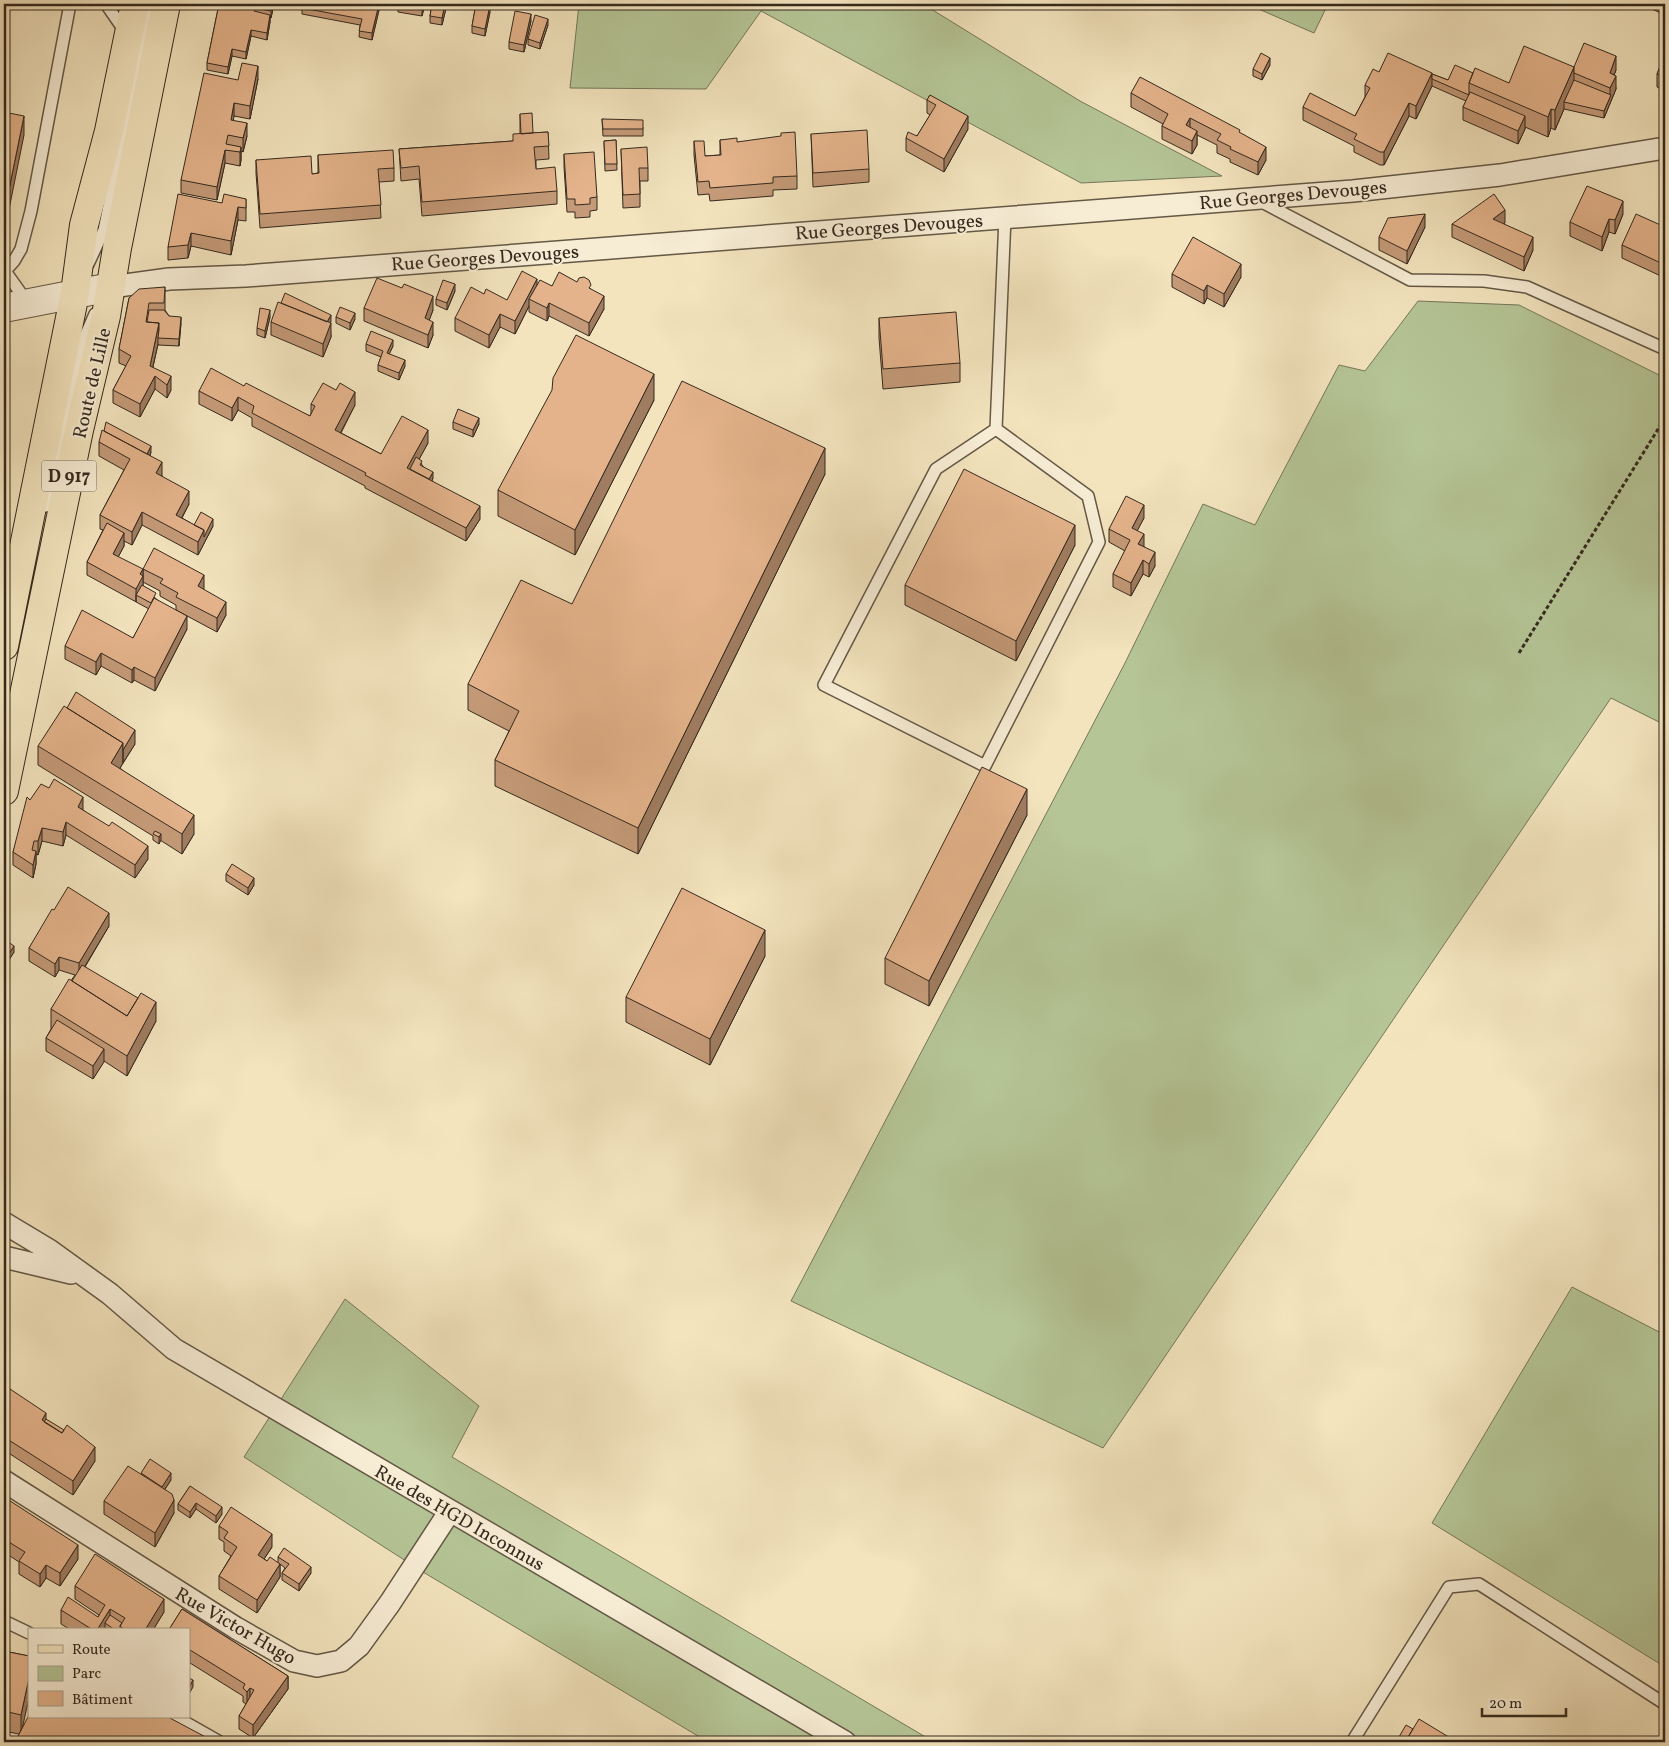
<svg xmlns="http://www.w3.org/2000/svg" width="1669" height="1746" viewBox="0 0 1669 1746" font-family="Vollkorn,serif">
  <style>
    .green { fill: #b5c596; stroke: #75775a }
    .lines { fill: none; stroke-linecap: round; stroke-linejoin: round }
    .service-casing { stroke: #645846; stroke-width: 14 }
    .minor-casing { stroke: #645846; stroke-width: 24 }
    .tertiary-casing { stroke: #645846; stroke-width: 30 }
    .primary-casing { stroke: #35291e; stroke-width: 30 }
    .path { stroke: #35291e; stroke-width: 3; stroke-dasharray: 4 2.5; stroke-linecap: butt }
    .service { stroke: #f7edd5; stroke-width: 11 }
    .minor { stroke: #f7edd5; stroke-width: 21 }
    .tertiary { stroke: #f7edd5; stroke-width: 28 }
    .primary { stroke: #f3e4be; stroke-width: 28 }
    .wall { fill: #c49a78; stroke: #35291e }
    .shaded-wall { fill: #a07d61; stroke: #35291e }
    .building { fill: #e4b38b; stroke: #35291e }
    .labels { text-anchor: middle; stroke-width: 4; stroke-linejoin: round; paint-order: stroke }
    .shield { fill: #f7edd5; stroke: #6f6455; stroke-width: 1 }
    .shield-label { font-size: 18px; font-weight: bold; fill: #35291e }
    .street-label { font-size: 19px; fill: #35291e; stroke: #f7edd5 }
  </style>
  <rect width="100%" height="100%" fill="#f3e4be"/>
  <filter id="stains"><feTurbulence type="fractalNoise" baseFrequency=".004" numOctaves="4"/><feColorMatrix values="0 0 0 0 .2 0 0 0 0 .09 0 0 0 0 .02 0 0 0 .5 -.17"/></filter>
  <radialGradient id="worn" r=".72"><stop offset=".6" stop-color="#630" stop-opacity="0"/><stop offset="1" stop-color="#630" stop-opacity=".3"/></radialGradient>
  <path class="green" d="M579 4H923L1080 101 1222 176 1081 183 761 11 706 89 570 88Z
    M1247 4H1328L1314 33Z
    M1418 301 1519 305 1665 378V725L1611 698 1103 1448 791 1301 1124 665 1203 504 1255 525 1339 365 1365 371Z
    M1572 1287 1665 1335V1667L1432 1523Z
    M345 1299 479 1406 452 1457 934 1742H708L423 1572 244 1457Z"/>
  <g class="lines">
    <g class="service-casing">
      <path id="service" d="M106 4 126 33
        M1260 201 1410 280 1484 281 1527 287 1665 349
        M88 264 104 230 151 4
        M5 271 27 302
        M4 272 14 261 21 249 31 211 70 4
        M996 429 1088 496 1099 542 985 766 824 685 936 469Z
        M996 429 1005 217
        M46 506 80 348 95 314
        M4 1621 29 1633
        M176 1717 220 1742
        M1352 1742 1449 1587 1479 1584 1665 1704"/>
    </g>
    <g class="minor-casing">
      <path id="minor" d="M111 287 169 279 246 276 1353 191 1500 175 1665 148
        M4 1223 49 1250 110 1294 174 1349 845 1742
        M4 1257 71 1273
        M4 1481 236 1628 294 1661 317 1666 341 1661 359 1646 390 1603 450 1511"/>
    </g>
    <g class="tertiary-casing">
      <path id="tertiary" d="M4 308 111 287"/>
    </g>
    <g class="primary-casing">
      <path id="primary" d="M4 646 75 293 84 225 109 131 135 4
        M4 791 79 430 106 316 117 248 166 4"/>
    </g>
    <path class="path" d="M1519 653 1665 418"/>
    <use href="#service" class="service"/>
    <use href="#minor" class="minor"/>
    <use href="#tertiary" class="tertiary"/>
    <use href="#primary" class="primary"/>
  </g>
  <path class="wall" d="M4 4H19V6Z
    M219 4H274L271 18H270V22L267 40 251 36 246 59 232 56 228 74 207 70V63Z
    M387 4H425L422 16 398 12V6Z
    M432 4H447L442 25 430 23V16Z
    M471 4H482L490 12 485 36 472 33V26L476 4Z
    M1641 4H1665V15Z
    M302 8 379 10 372 40 359 37 360 25 302 14Z
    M531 21 524 52 509 49V42Z
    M548 25 540 49 528 45V39Z
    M1665 54V91L1657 87V74Z
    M1270 65 1262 80 1253 76V69Z
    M1574 67 1616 70 1614 75 1616 89 1604 118 1564 109 1555 130 1551 128 1548 137 1525 127V129L1518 144 1463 120V107L1466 101 1432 86 1416 119 1409 116 1384 165H1380L1354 152V146L1303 120V107L1355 116 1365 97V85L1379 72 1432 74 1448 80 1473 73 1509 83Z
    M258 79 250 119 234 116 233 120 247 136 243 152 241 151V160L240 166 225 163 217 200 181 193V180L238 80Z
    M1131 93 1240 133 1266 160 1258 175 1230 162V159L1217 153V145L1197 135V145L1192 154 1162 139V126L1163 124 1131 107Z
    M930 95 968 129 944 172 906 151V138L917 136 930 115 927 113V100Z
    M520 114 533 133 548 132 549 159 536 160V169L557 191V204L422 216 419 179 401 181 399 149 513 141 520 134Z
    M602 119 643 127V136H603Z
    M811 134 869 169V182L813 187Z
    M616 140 617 170 605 171 604 141Z
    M720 140 737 142 797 176V189L773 190V196L710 201 709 194 698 195 694 155V141L705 156 720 155Z
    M621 149 648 168V181H640V207L623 208Z
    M564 154 597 197V210L590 211V217L575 218V212H567L564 167Z
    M318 155 394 168V181L379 182 381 218 260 228 256 173V160L312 174 318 173Z
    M246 199V221L238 220 231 255 191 246 188 258 168 260V247L222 203Z
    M1623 214 1615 234 1609 232 1602 251 1570 236V222Z
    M1505 223 1504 224 1533 250 1524 271 1452 237V224Z
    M1425 227 1407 264 1379 250V237Z
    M1665 227 1663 277 1622 258V245Z
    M1172 274 1241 277 1224 307 1207 298 1204 304 1172 287Z
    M537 285 591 289 604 309 589 336 549 316 547 321 529 312V306L515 334 500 327 489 348 455 331V318L507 300Z
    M165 287V310L169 316 181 323 179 346 158 345V344L153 367 171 390 167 398 155 389 140 417 113 403V390L126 366 119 363V349L129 298Z
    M455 291 447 310 436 305V299Z
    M364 308 433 310 429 320 433 335 428 348 364 321Z
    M270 317 265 338 257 335V328Z
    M336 317 355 319 350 330 336 323Z
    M879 318 960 363V382L883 389 879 338Z
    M331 321 330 323 331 337 323 357 271 335V322Z
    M366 344 393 346 389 354 405 366 399 380 378 371V365L381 357 366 351Z
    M244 386 310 416 311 413V404L355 405 341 433 381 454 428 443 419 459 422 465 433 478 432 481 480 519 466 541 365 488V486L252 426V418L238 410 232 421 199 404V391Z
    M654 400 575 555 498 516V490Z
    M453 422 479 424 473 437 453 429Z
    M99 442 151 452 150 456 162 476 189 504 182 518 194 525 213 526 198 555 142 525 132 545 124 541V546L118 557 143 582V586L187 629 155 691 134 680 132 683 101 666 96 675 65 659V646L133 638 149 609 87 575V562L103 530 100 529V515L124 470 99 456Z
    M825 474 638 854 495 786V760L509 731 468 710V684L572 604Z
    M1144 518 1137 530 1144 547 1155 566 1149 577 1143 574 1131 596 1113 587V574L1125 551 1109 542V529Z
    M1075 545 1016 661 905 605V585Z
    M143 569 204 589 203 590 226 615 217 632 176 610V605L160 596V591L143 582Z
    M135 744 120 768 194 834 182 854 160 840 159 844 153 840V836L38 765V746Z
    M30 800 83 810 148 859 135 878 66 835 63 846 42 841 38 855 36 854V864L33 878 13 865V852Z
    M1027 815 929 1006 885 984V958Z
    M226 874 254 885 248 895 226 881Z
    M54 910 109 926 85 967 156 1021 127 1076 104 1061 93 1079 46 1051V1038L51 1029V1009L75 975 59 970 55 977 29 961V948Z
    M4 939 14 952 7 963 4 961Z
    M765 956 710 1065 626 1022V997Z
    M4 1385 95 1461 73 1495 4 1450Z
    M141 1474 171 1480 165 1489 174 1513 155 1547 104 1514V1501Z
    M190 1486 222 1514 216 1523 196 1509 190 1518 178 1510V1504Z
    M4 1497 78 1559 60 1586 46 1578 40 1587 19 1574V1562L4 1552Z
    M219 1526 272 1547 264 1559 267 1561 278 1563V1557L311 1573 299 1591 282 1580V1573L285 1568 280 1564V1577L257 1613 219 1589V1576L231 1556 224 1551V1542L219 1539Z
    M75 1586 164 1612 153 1630H71L61 1624V1610L98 1617 99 1615 75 1599Z
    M182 1609 288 1676V1689L253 1738 239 1729V1716L246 1704 243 1702V1696L190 1663 189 1665V1630H170V1628Z
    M4 1651 29 1656 22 1728 19 1734 4 1731Z"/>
  <path class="shaded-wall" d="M5 4H8L4 27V8Z
    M273 4H274L271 18V11Z
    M379 4V10L372 40V33Z
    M423 4H425L422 16V9Z
    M445 4H447L442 25V18Z
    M490 5V12L485 36V29Z
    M531 14V21L524 52V45Z
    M270 15V22L267 40V33Z
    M548 19V25L540 49V43Z
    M251 30V36L246 59V52Z
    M232 49V56L228 74V67Z
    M1616 56V70L1610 86V73Z
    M1270 58V65L1262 80V74Z
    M258 66V79L250 119V106Z
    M1574 67V86L1564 102V109L1555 130V110Z
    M1432 73V86L1416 119V106Z
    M1616 76V89L1604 118V111L1610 97V88Z
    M234 103V116L231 133V120Z
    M1409 103V116L1384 165V152Z
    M1551 109V128L1548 137V117Z
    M24 116V135L4 234V214Z
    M968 116V129L944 172V159Z
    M1525 116V129L1518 144V131Z
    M1190 118V131L1186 138V125Z
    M247 123V136L243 152V138Z
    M1197 131V145L1192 154V141Z
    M241 147V160L240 166V152Z
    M1266 147V160L1258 175V162Z
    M225 150V163L217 200V187Z
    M1623 201V214L1615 234V220Z
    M238 207V220L231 255V241Z
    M1505 210V223L1493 232V219Z
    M1425 214V227L1407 264V251Z
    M1609 219V232L1602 251V237Z
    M191 233V246L188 258V245Z
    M1533 237V250L1524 271V257Z
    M1665 260V273L1663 277V264Z
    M1241 264V277L1224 307V294Z
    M537 279V292L529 299V306L515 334V321Z
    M455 284V291L447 310V303Z
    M1207 285V298L1204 304V291Z
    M433 296V310L425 332V318Z
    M604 296V309L589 336V323Z
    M549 303V316L547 321V308Z
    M270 310V317L265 338V331Z
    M355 313V319L350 330V323Z
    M500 314V327L489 348V335Z
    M331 315V321L325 334V327Z
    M181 317V323L179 346V339Z
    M433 322V335L428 348V335Z
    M159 323V337L158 338V344L150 379V366Z
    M331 323V337L323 357V344Z
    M393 340V346L387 359V353Z
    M405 360V366L399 380V373Z
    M654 374V400L575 555V530Z
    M155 376V389L140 417V404Z
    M171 376V390L167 398V385Z
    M355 392V405L335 443V430Z
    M238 397V410L232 421V408Z
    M479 418V424L473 437V430Z
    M428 430V443L410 476 407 468Z
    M151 446V452L145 466V460Z
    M825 448V474L638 854V828Z
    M162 462V476L156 486V473Z
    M433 472V478L427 491V484Z
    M189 491V504L176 528V515Z
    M1144 505V518L1132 541V528Z
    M480 506V519L466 541V528Z
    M142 512V525L132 545V532Z
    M213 519V526L198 555V542L204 530Z
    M1075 525V545L1016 661V641Z
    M124 533V546L113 567V554Z
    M1144 534V547L1138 544Z
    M1155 552V566L1149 577V564Z
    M1143 560V574L1131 596V583Z
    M143 569V589L136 595V602V589L140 574Z
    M204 575V589L198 600V586Z
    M226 602V615L217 632V618Z
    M187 616V629L155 691V678Z
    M101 653V666L96 675V662Z
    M134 667V680L132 683V670Z
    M135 730V744L123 763V750Z
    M123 743V763L111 783V763Z
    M1027 789V815L929 1006V981Z
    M83 797V810L78 807Z
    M194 815V834L182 854V834Z
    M66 822V835L63 846V832Z
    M42 828V841L38 855V841Z
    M161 834V840L159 844V837Z
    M148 846V859L135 878V865Z
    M36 851V864L33 878V865Z
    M254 878V885L248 895V888Z
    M109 913V926L79 976V963Z
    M765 930V956L710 1065V1039Z
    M14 946V952L7 963V957Z
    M59 957V970L55 977V964Z
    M156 1002V1021L127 1076V1056Z
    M104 1049V1062L93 1079V1066Z
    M46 1413V1426L42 1420Z
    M95 1447V1461L73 1495V1481Z
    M171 1473V1480L161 1495V1488Z
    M174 1500V1513L155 1547V1533Z
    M196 1503V1509L190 1518V1512Z
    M222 1507V1514L216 1523V1516Z
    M272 1534V1547L258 1568V1555Z
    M78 1545V1559L60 1586V1573Z
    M280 1564V1577L257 1613V1600Z
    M46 1565V1578L40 1587V1574Z
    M311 1567V1573L299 1591V1584Z
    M164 1599V1612L153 1630H145Z
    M110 1609V1622L105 1623V1630H97Z
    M190 1650V1663L189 1665V1652Z
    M288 1676V1689L253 1738V1725Z
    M29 1678V1698L21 1734V1715Z
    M193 1680V1687L189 1694V1687Z
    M250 1688V1701L247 1705V1692Z"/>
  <path class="building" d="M219 4H273L271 11 255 8 254 11 270 15 267 33 251 30 246 52 232 49 228 67 207 63Z
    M303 4H379L372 33 359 31 362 19 302 8Z
    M398 4H423L422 9 398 5Z
    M432 4H445L442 18 430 16Z
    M476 4H482L490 5 485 29 472 26Z
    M515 11 531 14 524 45 509 42Z
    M535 15 548 19 540 43 528 39Z
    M1584 43 1616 56 1610 73 1616 76 1610 88 1574 73V67Z
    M1524 46 1574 67 1555 110 1551 109 1548 117 1469 83 1475 68 1509 83Z
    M1261 53 1270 58 1262 74 1253 69Z
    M1388 53 1432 73 1416 106 1409 103 1384 152H1380L1354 139 1357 134 1303 107 1310 93 1355 116 1370 88 1365 85 1373 69 1379 72Z
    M1665 54V77L1657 74Z
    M242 63 258 66 250 106 234 103 231 120 247 123 243 138 228 135 226 144 241 147 240 152 225 150 217 187 181 180 204 73 238 80Z
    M1455 65 1473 73 1469 83V95L1432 79V74L1448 80Z
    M1140 77 1240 130 1239 132 1266 147 1258 162 1230 149 1231 147 1217 140 1221 134 1190 118 1186 125 1197 131 1192 141 1162 126 1168 114 1131 93Z
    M1574 80 1611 95 1604 111 1564 102Z
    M1470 92 1525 116 1518 131 1463 107Z
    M930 95 968 116 944 159 906 138 908 132 917 136 936 105 927 100Z
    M4 99 6 103 4 112 24 116 4 214Z
    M532 113 533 133 521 134 520 114Z
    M602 119 643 120V129H603Z
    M867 130 869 169 813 173 811 134Z
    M548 132 549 146 534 147 536 169 555 167 557 191 422 202 419 166 401 168 399 149 513 141V134Z
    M795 132 797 176 773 177V183L710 188 709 181 698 182 694 141H704L705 156 721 155 720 140 737 138V142L781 136V133Z
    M616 140 617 164H605L604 141Z
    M647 147 648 168H639L640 194 623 195 621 149Z
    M393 150 394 168 378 169 381 205 260 214 256 160 311 156 312 174 319 173 318 155Z
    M594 152 597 197 590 198V204L575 205V199H567L564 154Z
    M1587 186 1623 201 1615 220 1609 219 1602 237 1570 222Z
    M178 194 222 203 224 194 246 199V208L238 207 231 241 191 233 188 245 168 247Z
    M1494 194 1505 210 1493 219 1533 237 1524 257 1452 224Z
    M1425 214 1407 251 1379 237 1388 218Z
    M1636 214 1665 227V260L1663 264 1622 245Z
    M1193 237 1241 264 1224 294 1207 285 1204 291 1172 274Z
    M522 271 537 279 515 321 500 314 489 335 455 318 471 287 484 294 486 289 507 300Z
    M559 272 577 282 579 278 584 277 589 280 591 285 589 288 604 296 589 323 549 303 547 308 529 299 540 280 552 286Z
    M377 278 402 288 404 284 433 296 425 318 433 322 428 335 364 308Z
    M443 280 455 284 447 303 436 299Z
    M165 287 164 303H149L146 322 159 323 150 366 171 376 167 385 155 376 140 404 113 390 131 356 119 349 129 298 139 289Z
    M285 293 331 315 327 322 281 303Z
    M278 302 331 323 323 344 271 322Z
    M340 307 355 313 350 323 336 317Z
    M260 308 270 310 265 331 257 328Z
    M149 310H164L169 316 181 317 179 339 158 338 159 330V323L147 322Z
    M956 312 960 363 883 369 879 318Z
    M371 331 393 340 387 353 405 360 399 373 378 365 383 351 366 344Z
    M576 335 654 374 575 530 498 490 552 390 553 378Z
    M211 368 244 386 246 383 310 416 315 406 311 404 323 383 336 390 340 383 355 392 335 430 381 454 402 416 428 430 407 468 480 506 466 528 365 475 366 473 252 413 254 406 238 397 232 408 199 391Z
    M682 381 825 448 638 828 495 760 519 711 468 684 521 580 572 604Z
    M458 409 479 418 473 430 453 422Z
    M106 422 151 446 147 454 104 431Z
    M102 430 162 462 156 473 189 491 176 515 204 530 198 542 142 512 132 532 100 515 130 459 99 442Z
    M416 457 422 461 420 465 433 472 429 479 410 469Z
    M964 469 1075 525 1016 641 905 585Z
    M1126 496 1144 505 1132 528 1144 534 1138 544 1155 552 1149 564 1143 560 1131 583 1113 574 1130 540 1109 529Z
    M201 512 213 519 204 537V530L194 525Z
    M107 523 124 533 113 554 143 569 140 574 143 576 136 589 87 562Z
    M154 548 204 575 198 586 226 602 217 618 176 597 178 593 160 583 163 579 143 569Z
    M142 585 156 593 151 603 136 595Z
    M154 598 187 616 155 678 134 667 132 670 101 653 96 662 65 646 82 610 133 638Z
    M76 692 135 730 123 750V743L67 708Z
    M64 706 123 743 111 763 194 815 182 834 38 746Z
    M982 767 1027 789 929 981 885 958Z
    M54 779 83 797 78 807 109 826 112 822 148 846 135 865 66 822 63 832 42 828 38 841H34L32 850 36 851 33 865 13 852 27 797 30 800 41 784 49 788Z
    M155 831 161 834 159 837 153 834Z
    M232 864 254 878 248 888 226 874Z
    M68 887 109 913 79 963 59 957 55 964 29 948 52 909 54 910Z
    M682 888 765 930 710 1039 626 997Z
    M4 939 14 946 7 957 4 955Z
    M82 965 138 998 127 1016 72 981Z
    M69 979 127 1016 141 993 156 1002 127 1056 51 1009Z
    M57 1020 104 1049 93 1066 46 1038Z
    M4 1385 46 1413 42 1420 62 1433 67 1425 95 1447 73 1481 4 1437Z
    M46 1419 64 1430 62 1433 44 1422Z
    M150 1459 171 1473 162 1487 141 1473Z
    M128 1466 172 1494 174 1500 155 1533 104 1501Z
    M190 1486 222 1507 216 1516 196 1503 190 1512 178 1504Z
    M4 1497 78 1545 60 1573 46 1565 40 1574 19 1561 25 1552 4 1539Z
    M231 1507 272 1534 258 1555 267 1561 270 1557 280 1564 257 1600 219 1576 237 1547 224 1538 228 1532 219 1526Z
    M284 1548 311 1567 299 1584 282 1573 289 1564 278 1557Z
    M95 1554 164 1599 145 1630H125L120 1626 125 1618 110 1609 97 1630H93L61 1610 68 1597 98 1617 105 1605 75 1586Z
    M182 1609 288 1676 253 1725 239 1716 254 1690 250 1688 247 1692 243 1688 245 1684 190 1650 189 1652V1630H173L170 1628Z
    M110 1615 122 1623 120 1626V1630H115L105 1623Z
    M4 1651 29 1656V1678L21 1715 4 1711Z
    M189 1678 193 1680 189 1687Z
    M29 1715V1717H168L215 1742H15Z
    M1419 1719 1457 1742H1405Z
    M1406 1725 1413 1729 1405 1742H1396Z"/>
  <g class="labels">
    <rect class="shield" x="41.5" y="460.5" width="55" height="31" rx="4"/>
    <g class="shield-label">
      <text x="69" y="482">D 917</text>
    </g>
    <g class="street-label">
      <text transform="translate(1293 194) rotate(-5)" y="7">Rue Georges Devouges</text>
      <text transform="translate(889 226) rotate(-4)" y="7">Rue Georges Devouges</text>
      <text transform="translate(485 257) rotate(-4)" y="7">Rue Georges Devouges</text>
      <text transform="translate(91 383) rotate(-77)" y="7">Route de Lille</text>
      <text transform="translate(460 1517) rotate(30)" y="7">Rue des HGD Inconnus</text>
      <text transform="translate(236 1625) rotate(30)" y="7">Rue Victor Hugo</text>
    </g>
  </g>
  <rect width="1669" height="1746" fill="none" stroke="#f3e4be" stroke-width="20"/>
  <rect x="5" y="5" width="1659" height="1736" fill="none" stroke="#35291e" stroke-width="2.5"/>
  <rect x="10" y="10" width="1649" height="1726" fill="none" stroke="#35291e"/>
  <rect x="28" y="1628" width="162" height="90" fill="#f7edd5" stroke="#a99f8c"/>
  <rect x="38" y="1645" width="25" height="8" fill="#f3e4be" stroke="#a99f8c"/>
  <text x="72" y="1654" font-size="15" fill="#35291e">Route</text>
  <rect x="38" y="1666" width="25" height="15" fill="#b5c596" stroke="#a99f8c"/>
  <text x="72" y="1678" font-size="15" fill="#35291e">Parc</text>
  <rect x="38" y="1691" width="25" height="15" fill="#e4b38b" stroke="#a99f8c"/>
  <text x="72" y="1704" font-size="15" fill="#35291e">Bâtiment</text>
  <path d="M1482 1708v8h84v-8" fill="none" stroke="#35291e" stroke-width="2.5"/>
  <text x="1489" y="1708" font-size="15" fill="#35291e" stroke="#f7edd5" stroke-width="4" paint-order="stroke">20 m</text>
  <rect width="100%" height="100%" filter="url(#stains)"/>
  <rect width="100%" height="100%" fill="url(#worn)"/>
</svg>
